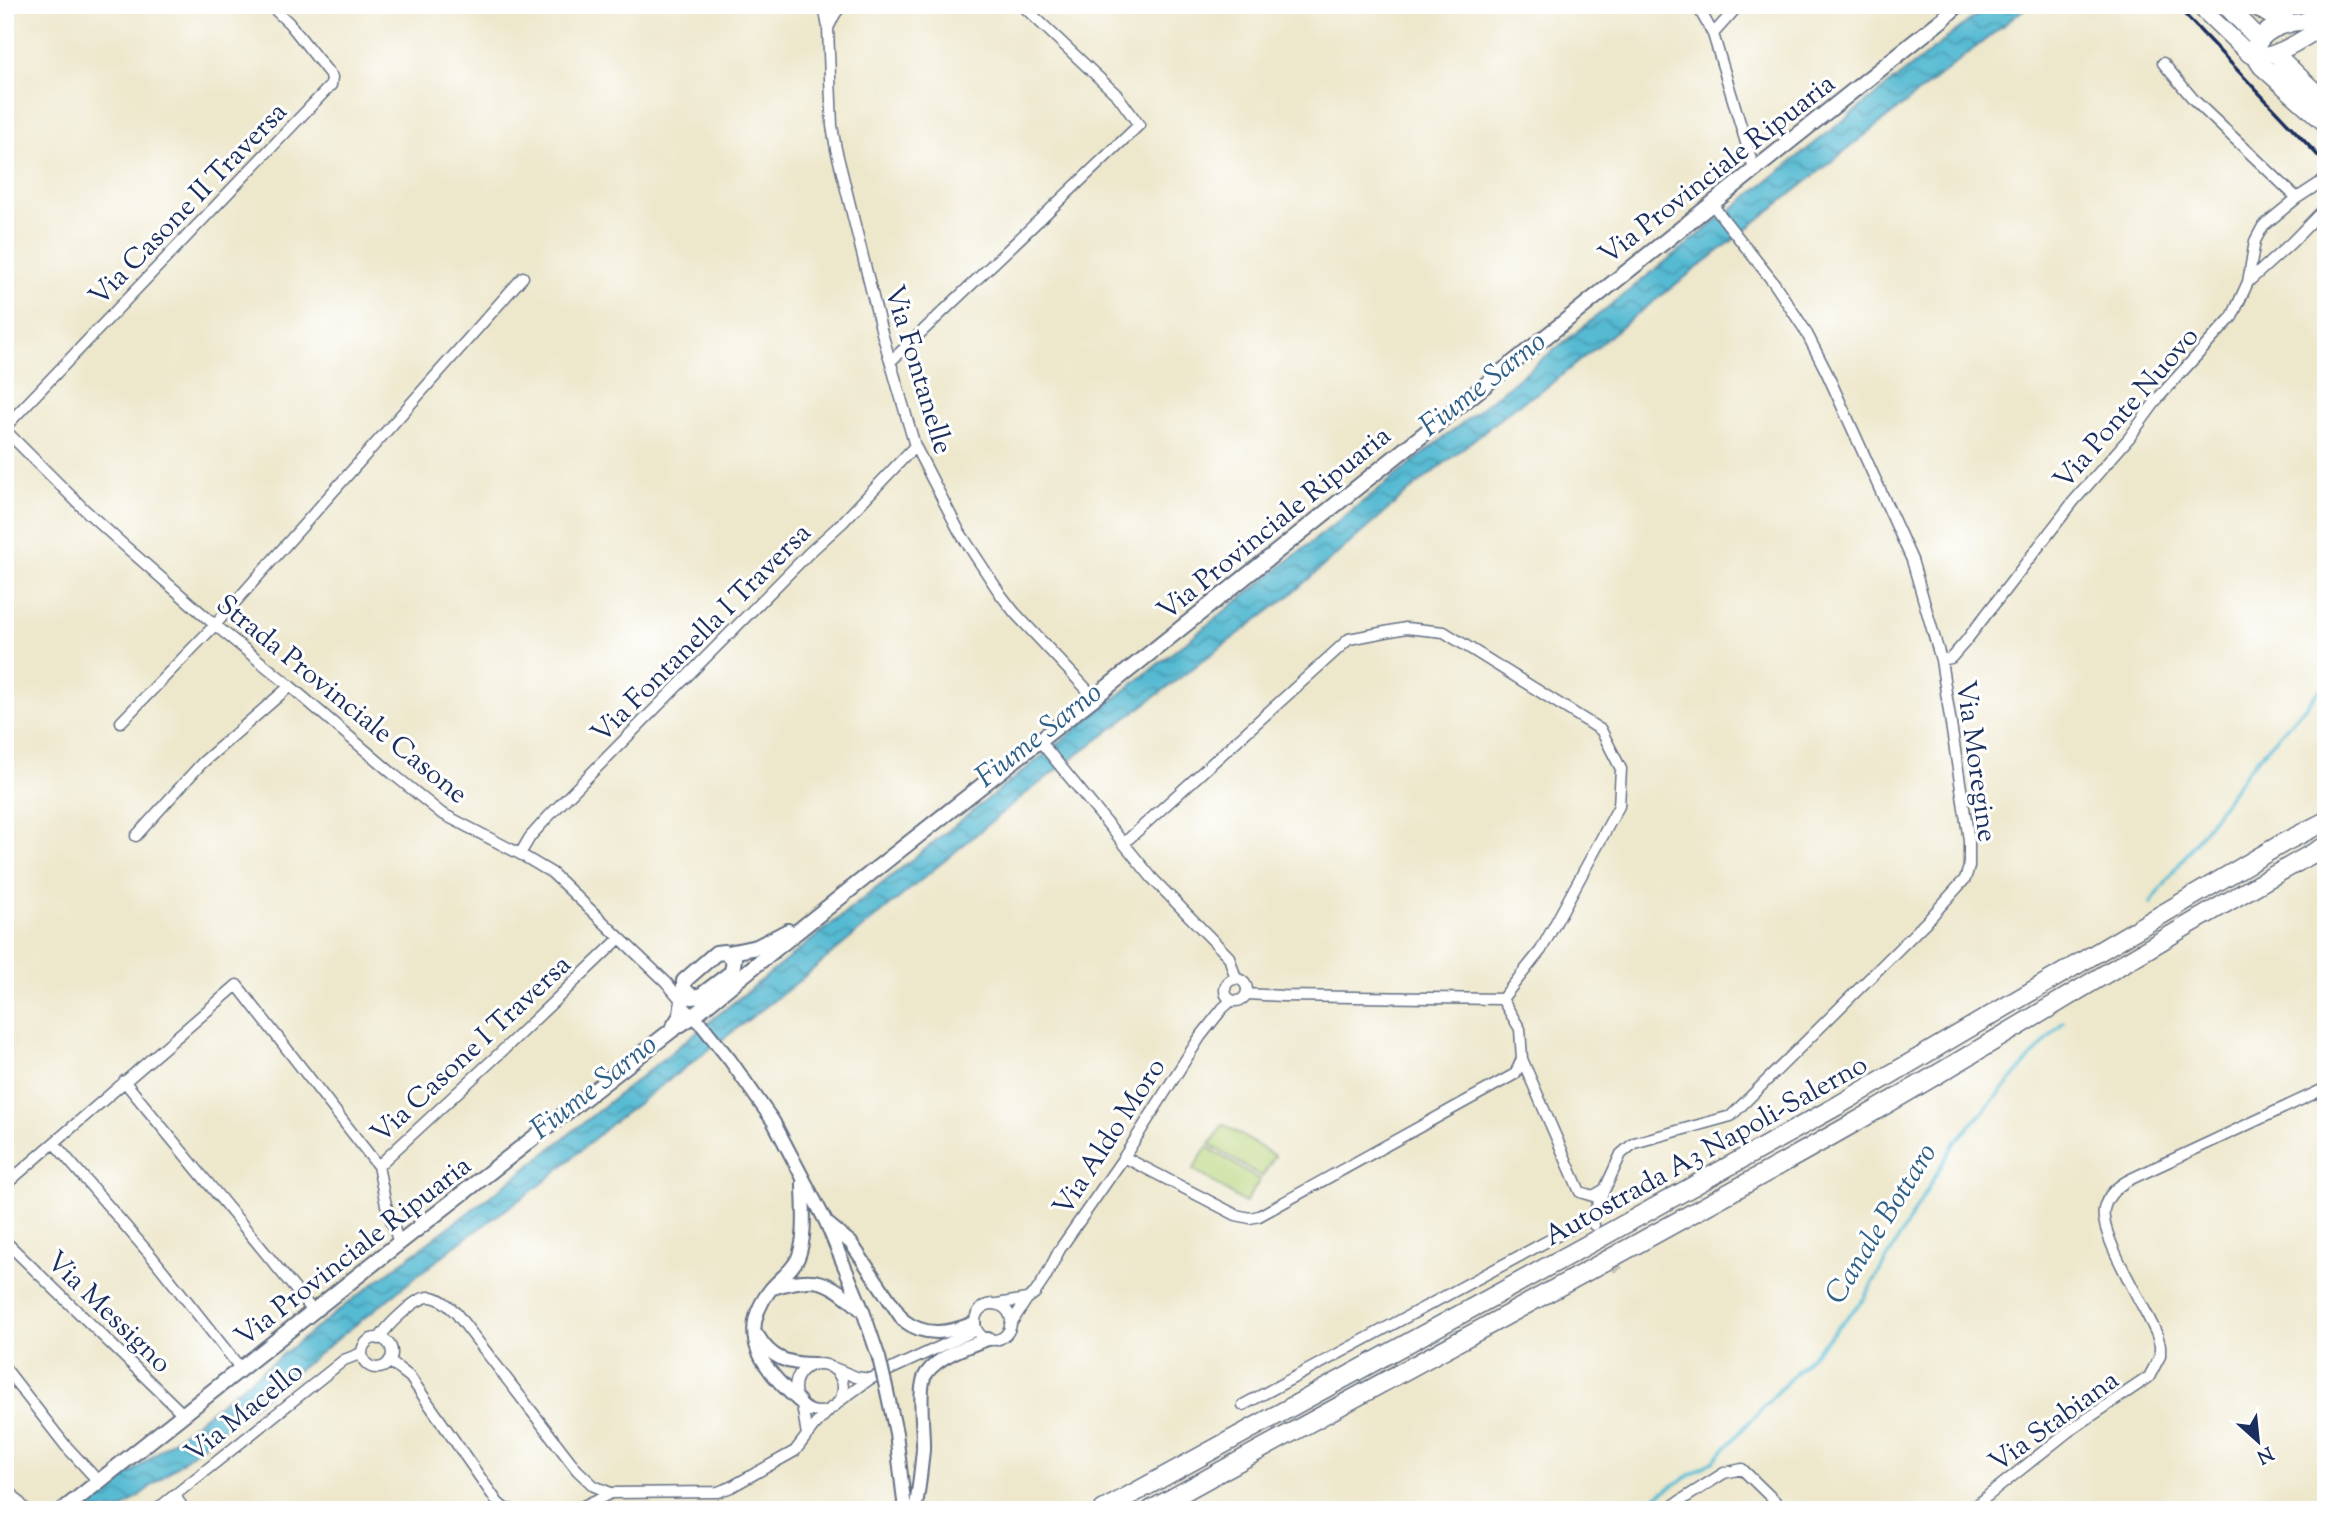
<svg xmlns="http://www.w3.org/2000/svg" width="2331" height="1515" viewBox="0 0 2331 1515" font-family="'Sorts Mill Goudy',serif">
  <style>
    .green { fill: #b7d379; stroke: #69816c; stroke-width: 2 }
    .water { fill: url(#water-waves); stroke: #387498; stroke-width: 2 }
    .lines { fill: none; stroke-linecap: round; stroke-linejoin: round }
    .stream { stroke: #54bad2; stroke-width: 3.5 }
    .minor-tunnel { stroke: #c3c2b5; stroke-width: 10; stroke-dasharray: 10 5; stroke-linecap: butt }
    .minor-casing { stroke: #646f84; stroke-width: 13 }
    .tertiary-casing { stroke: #646f84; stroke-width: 16 }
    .secondary-casing { stroke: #646f84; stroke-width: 18 }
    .trunk-casing { stroke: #646f84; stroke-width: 19 }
    .motorway-casing { stroke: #646f84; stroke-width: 21 }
    .minor { stroke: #fff; stroke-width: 10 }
    .tertiary { stroke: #fff; stroke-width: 12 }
    .secondary { stroke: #fff; stroke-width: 14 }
    .trunk { stroke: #fff; stroke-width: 16 }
    .motorway { stroke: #fff; stroke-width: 18 }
    .rail { stroke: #1b2f5e; stroke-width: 3.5 }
    .tertiary-bridge-casing { stroke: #646f84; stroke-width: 16; stroke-linecap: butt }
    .tertiary-bridge { stroke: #fff; stroke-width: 12 }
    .labels { text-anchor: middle; stroke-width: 6; stroke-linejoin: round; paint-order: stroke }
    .street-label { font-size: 28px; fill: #1b2f5e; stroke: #fff }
    .water-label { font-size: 30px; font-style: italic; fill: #2f6087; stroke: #fff }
  </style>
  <defs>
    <pattern id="water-waves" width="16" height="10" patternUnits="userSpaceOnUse" patternTransform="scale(1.75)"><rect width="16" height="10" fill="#54bad2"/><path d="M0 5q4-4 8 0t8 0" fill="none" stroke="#4598ae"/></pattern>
  </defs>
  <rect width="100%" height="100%" fill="#fff"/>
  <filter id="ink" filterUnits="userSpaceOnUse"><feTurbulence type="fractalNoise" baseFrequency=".0143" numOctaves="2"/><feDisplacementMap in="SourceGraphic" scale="14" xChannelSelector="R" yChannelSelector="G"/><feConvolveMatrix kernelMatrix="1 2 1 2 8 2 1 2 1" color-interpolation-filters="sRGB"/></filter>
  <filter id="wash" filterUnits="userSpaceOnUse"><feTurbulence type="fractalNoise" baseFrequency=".00686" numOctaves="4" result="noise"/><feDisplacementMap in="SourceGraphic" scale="28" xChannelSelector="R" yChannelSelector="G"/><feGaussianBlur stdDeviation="1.57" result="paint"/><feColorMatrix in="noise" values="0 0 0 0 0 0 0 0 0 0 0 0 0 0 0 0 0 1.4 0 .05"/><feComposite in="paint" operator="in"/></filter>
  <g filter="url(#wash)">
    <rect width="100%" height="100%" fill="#ede7cb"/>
    <path class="green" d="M1223 1124 1275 1156 1262 1177 1210 1145Z
      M1207 1147 1260 1180 1245 1203 1193 1169Z"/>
    <path class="water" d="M1989 5H2029L1719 251 1631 319 1547 387 1513 408 1407 493 1289 596 1025 794 794 985 612 1123 543 1183 460 1242 121 1510H84L352 1300 518 1175 964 818Z"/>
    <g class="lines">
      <path class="stream" d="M2151 903 2250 767 2326 684
        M1623 1510 1645 1503 1713 1461 1831 1335 1863 1300 1953 1145 2063 1022"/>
    </g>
  </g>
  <g filter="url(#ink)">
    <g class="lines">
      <path class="minor-tunnel" d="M1600 1235 1619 1272"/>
      <g class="minor-casing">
        <path id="minor" d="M824 5 828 28
          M842 5 835 14 828 28 832 126 836 149 882 333 915 446 959 531 1001 595 1015 613 1094 697
          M1697 5 1713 34 1754 169
          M1713 34 1739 5
          M2163 63 2194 100 2297 198
          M2248 282 2291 243 2326 207
          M891 361 1139 125 1118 96 1022 5
          M5 427 331 85 332 77 289 23 270 5
          M5 430 85 510 118 540 215 625 290 686 393 774 441 813 520 854 552 873 666 982 681 1000H685
          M1941 660 1951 658 1965 642 2073 502 2129 438 2159 397 2232 317 2248 282 2255 241 2263 226 2297 198 2326 179
          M121 722 215 625 523 277
          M1039 740 1152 878 1229 957 1236 979
          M136 836 202 763 290 686
          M1123 844 1349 639 1406 628 1444 632 1601 730 1621 769 1619 806 1541 950 1502 999 1282 996 1247 994
          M520 854 530 837 548 817 809 553 843 522 915 446
          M1225 990a11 11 0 1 1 22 0a11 11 0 1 1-22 0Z
          M1502 999 1520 1029 1522 1059 1580 1192 1593 1196 1605 1189
          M124 1081 314 1312
          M54 1143 153 1258 241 1369
          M1124 1157 1236 1215 1250 1218 1259 1216 1515 1074 1522 1059
          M5 1185 237 985 378 1166
          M1594 1225 1592 1217 1621 1154 1634 1143 1731 1116 1929 919 1965 879 1969 867V840L1941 660 1912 560 1826 371 1805 330 1774 283 1711 203
          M5 1241 183 1414
          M399 1243 386 1205 378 1166 500 1053 620 938
          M975 1322a18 18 0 1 1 36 0a18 18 0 1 1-36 0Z
          M997 1304 1027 1299
          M1010 1325 1027 1299 1035 1293 1045 1278 1060 1249 1124 1157 1200 1037 1223 1008 1232 1000
          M362 1353a15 15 0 1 1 30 0a15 15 0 1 1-30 0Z
          M379 1339C385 1329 392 1322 401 1314 424 1293 434 1290 456 1313L577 1470 594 1486 611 1493 718 1492 731 1487 795 1451 814 1426 832 1407
          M389 1361 410 1377 498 1503 504 1508 512 1510
          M795 1388a24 24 0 1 1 48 0a24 24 0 1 1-48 0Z
          M5 1368 65 1445 99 1482
          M834 1368 856 1377 870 1379
          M837 1403 870 1379 976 1330
          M802 1405 807 1435
          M1243 1405 1592 1217
          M5 1486 26 1510
          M174 1495 185 1510
          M156 1510 344 1360 362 1353
          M551 1510H559
          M575 1510 609 1494
          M1666 1510 1724 1473 1742 1469 1784 1510
          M1970 1510 2069 1431 2149 1377 2160 1356V1345L2157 1335C2145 1306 2099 1236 2104 1209 2108 1193 2120 1184 2133 1178L2326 1088"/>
      </g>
      <g class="tertiary-casing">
        <path id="tertiary" d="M686 1010 692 1017 698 1020 730 1060 773 1121 826 1222 863 1311 879 1358
          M828 1224 851 1243 903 1320C926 1338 949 1333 974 1323
          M773 1288C815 1274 829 1280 860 1309
          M758 1336C771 1359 788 1364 814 1364
          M886 1387 896 1433 905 1510
          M799 1401C764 1370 735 1336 770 1290 779 1279 792 1271 798 1258 807 1235 803 1206 803 1182
          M915 1510C919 1491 921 1469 923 1450 924 1431 917 1386 926 1374 938 1356 968 1346 988 1339"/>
      </g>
      <g class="secondary-casing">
        <path id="secondary" d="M728 953 757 947 788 931
          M699 997 732 972 734 959 724 952 716 953 684 981V989L692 997 716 993
          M672 1029 681 1015 684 989
          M63 1510 399 1243 672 1030 692 1017C824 908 960 803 1095 697 1379 473 1659 243 1943 19L1958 5"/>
      </g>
      <g class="trunk-casing">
        <path id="trunk" d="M2198 5 2249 54C2268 65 2308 35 2326 25
          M2254 5C2280 25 2297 30 2326 10"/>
      </g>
      <g class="motorway-casing">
        <path id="motorway" d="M2226 5 2254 34
          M2289 23C2268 28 2244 43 2262 66L2326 123
          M2281 60 2326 103
          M1103 1510 1607 1234 1837 1106 2283 843 2326 821
          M1151 1510C1384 1380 1620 1256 1852 1124 2011 1033 2165 935 2326 846"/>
      </g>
      <use href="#minor" class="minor"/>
      <use href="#tertiary" class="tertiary"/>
      <use href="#secondary" class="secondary"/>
      <use href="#trunk" class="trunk"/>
      <use href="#motorway" class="motorway"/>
      <path class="rail" d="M2176 5 2326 164
        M2312 1510 2326 1503"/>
      <g class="tertiary-bridge-casing">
        <path id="tertiary-bridge" d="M879 1358 886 1387"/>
      </g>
      <use href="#tertiary-bridge" class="tertiary-bridge"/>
    </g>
  </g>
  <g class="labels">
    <g class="street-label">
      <text transform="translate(1716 168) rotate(-38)" y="10">Via Provinciale Ripuaria</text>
      <text transform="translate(187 203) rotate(-46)" y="10">Via Casone II Traversa</text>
      <text transform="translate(920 369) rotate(73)" y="10">Via Fontanelle</text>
      <text transform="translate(2125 407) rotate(-49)" y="10">Via Ponte Nuovo</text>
      <text transform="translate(1273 522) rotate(-39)" y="10">Via Provinciale Ripuaria</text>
      <text transform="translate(700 632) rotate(-45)" y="10">Via Fontanella I Traversa</text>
      <text transform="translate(343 698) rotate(39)" y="10">Strada Provinciale Casone</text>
      <text transform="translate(1978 761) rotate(82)" y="10">Via Moregine</text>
      <text transform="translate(470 1048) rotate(-43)" y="10">Via Casone I Traversa</text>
      <text transform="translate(1108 1136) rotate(-57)" y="10">Via Aldo Moro</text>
      <text transform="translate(1705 1149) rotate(-29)" y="10">Autostrada A3 Napoli-Salerno</text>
      <text transform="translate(352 1250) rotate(-38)" y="10">Via Provinciale Ripuaria</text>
      <text transform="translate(110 1311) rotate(44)" y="10">Via Messigno</text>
      <text transform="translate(243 1411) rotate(-39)" y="10">Via Macello</text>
      <text transform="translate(2053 1420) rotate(-36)" y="10">Via Stabiana</text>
    </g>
    <g class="water-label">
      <text transform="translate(1482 383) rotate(-38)" y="10">Fiume Sarno</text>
      <text transform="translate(1038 734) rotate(-38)" y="10">Fiume Sarno</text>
      <text transform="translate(593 1086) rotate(-38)" y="10">Fiume Sarno</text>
      <text transform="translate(1880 1223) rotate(-58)" y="10">Canale Bottaro</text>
    </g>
  </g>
  <rect width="2331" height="1515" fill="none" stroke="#fff" stroke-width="28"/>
  <g transform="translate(2258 1441) rotate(153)" stroke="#ffffff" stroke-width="5" paint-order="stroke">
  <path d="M0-5L12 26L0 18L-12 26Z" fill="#1b2f5e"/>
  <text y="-10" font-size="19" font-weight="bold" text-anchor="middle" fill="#1b2f5e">N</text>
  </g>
</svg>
